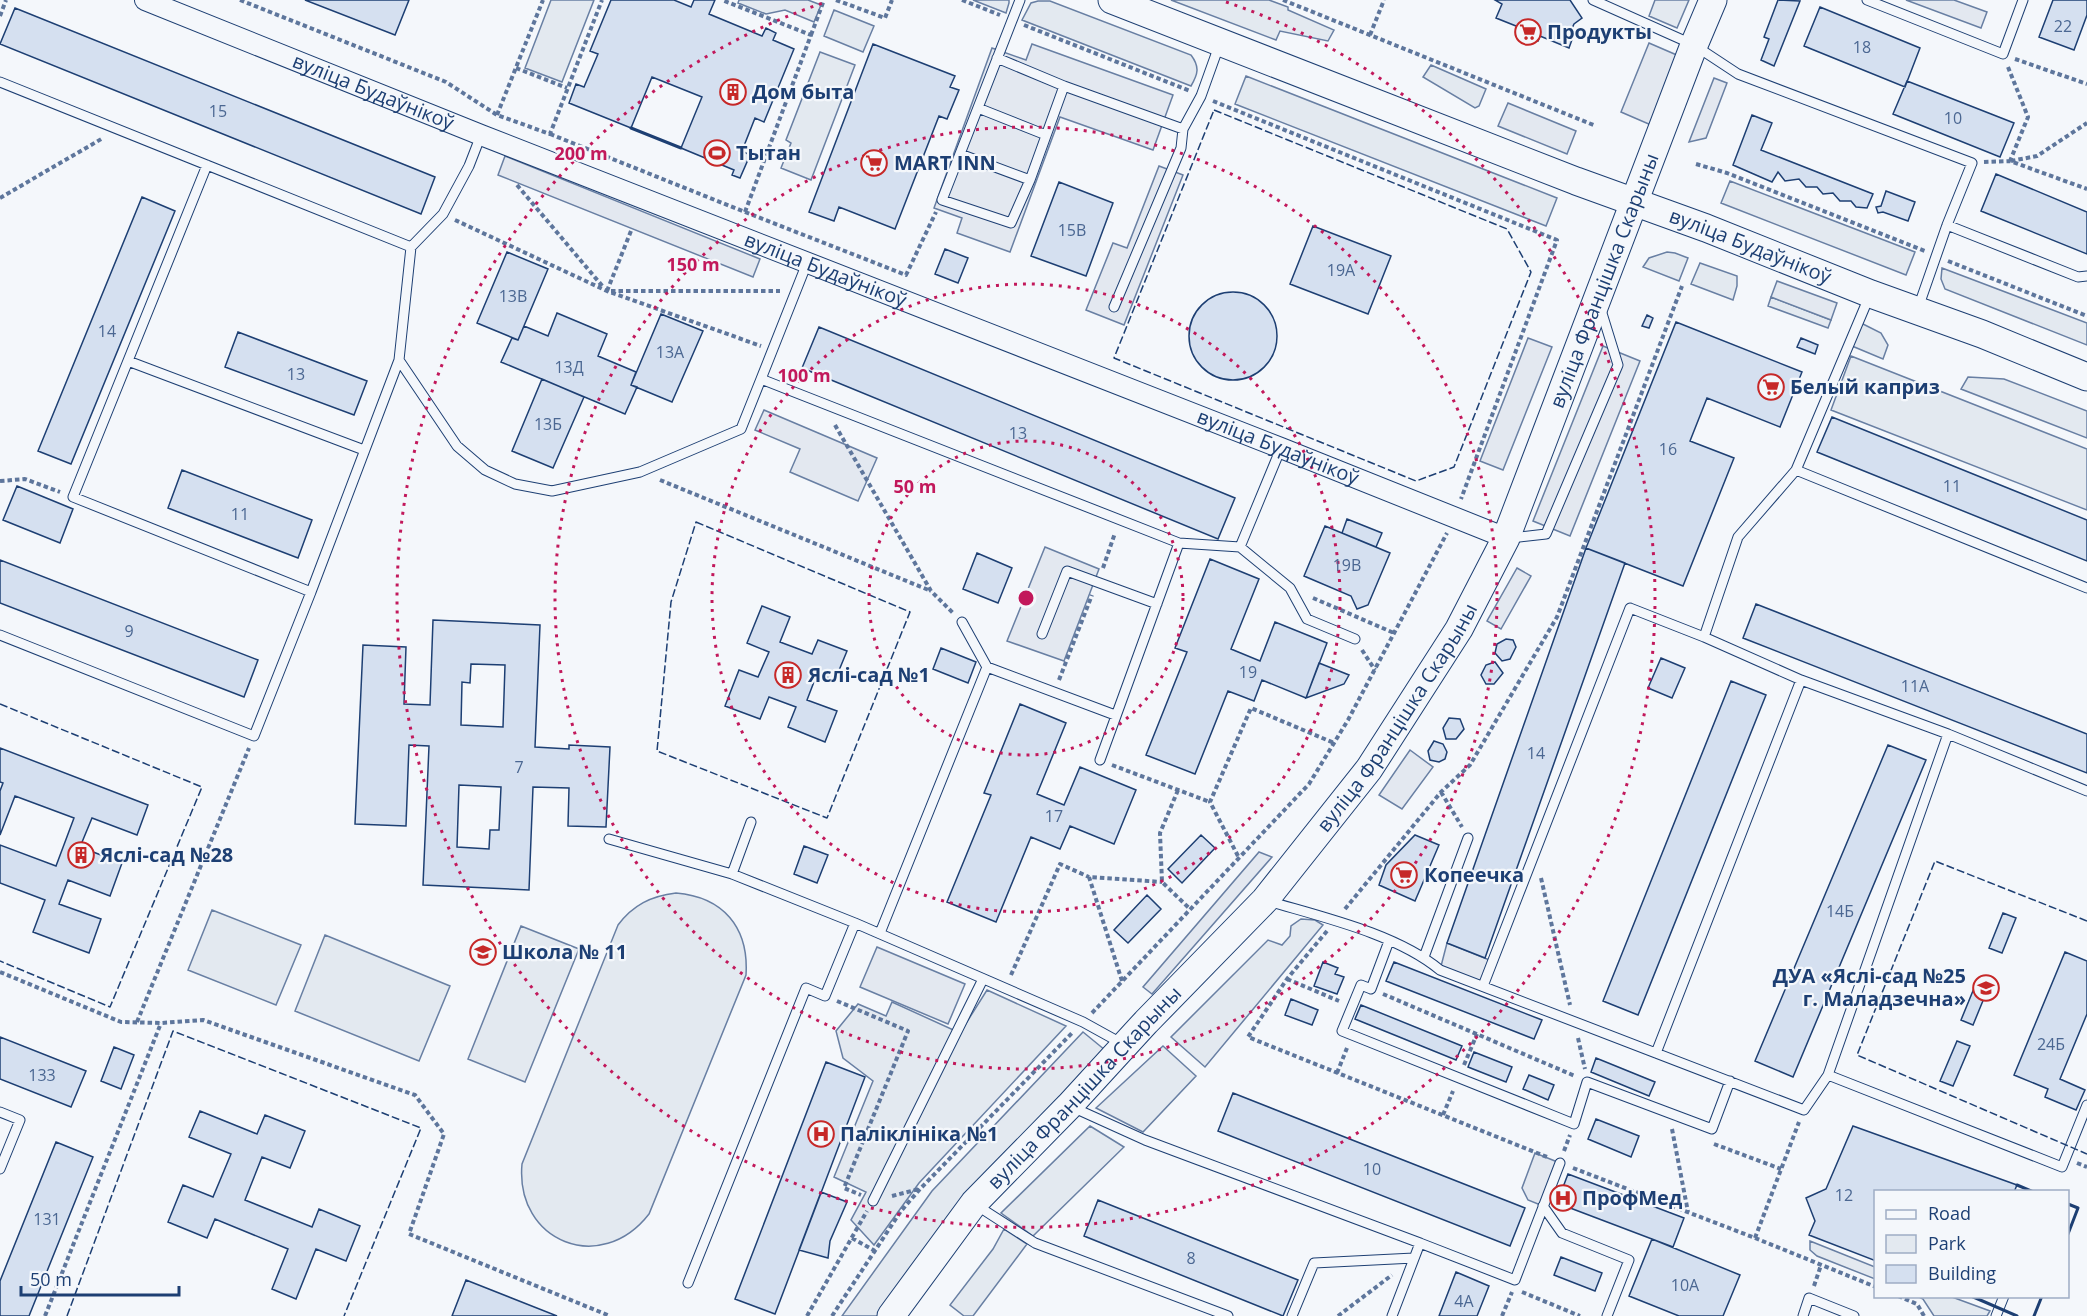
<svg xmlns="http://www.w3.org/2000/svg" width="2087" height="1316" viewBox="0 0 2087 1316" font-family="'Open Sans',sans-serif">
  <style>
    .green { fill: #e3e9f0; stroke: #687fa3; stroke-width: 1.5 }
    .parking { fill: #e3e8f0; stroke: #687fa3; stroke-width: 1.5 }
    .building { fill: #d5e0f0; stroke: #1d3f73; stroke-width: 1.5; fill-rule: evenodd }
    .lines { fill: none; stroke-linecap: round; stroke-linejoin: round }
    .service-casing { stroke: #1d3f73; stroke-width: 11 }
    .minor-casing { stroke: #1d3f73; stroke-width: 22 }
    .secondary-casing { stroke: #1d3f73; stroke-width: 29 }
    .path { stroke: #5e769c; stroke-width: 4; stroke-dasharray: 4.5 3; stroke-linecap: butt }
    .service { stroke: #f4f7fb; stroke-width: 9 }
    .minor { stroke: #f4f7fb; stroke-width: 20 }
    .secondary { stroke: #f4f7fb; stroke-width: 27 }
    .fence { stroke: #1d3f73; stroke-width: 1.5; stroke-dasharray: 8 3; stroke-linecap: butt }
    .wall { stroke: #1d3f73; stroke-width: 3 }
    .ring { fill: none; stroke: #c2185b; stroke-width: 3; stroke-dasharray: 3 6 }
    .labels { text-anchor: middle; stroke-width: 4.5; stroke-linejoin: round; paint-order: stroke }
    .number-label { font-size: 16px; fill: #4b6792 }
    .poi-label { font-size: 20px; font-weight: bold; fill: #1d3f73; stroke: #f4f7fb; text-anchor: start }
    .street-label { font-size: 20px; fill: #1d3f73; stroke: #f4f7fb }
    .centre { fill: #c2185b; stroke: #f4f7fb; stroke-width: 3 }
    .ring-label { font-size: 18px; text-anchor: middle; font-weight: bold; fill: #c2185b; stroke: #f4f7fb; stroke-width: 4.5; stroke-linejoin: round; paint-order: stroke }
  </style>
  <rect width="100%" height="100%" fill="#f4f7fb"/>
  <path class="green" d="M551 0H594L562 82 525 68Z
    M739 0H808L821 5 814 22 785 10 766 14 738 3Z
    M973 0H1009V3L1006 13Z
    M1171 0H1269L1288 7V10L1334 30 1328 41 1280 31 1276 40Z
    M1655 0H1689L1677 28 1649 16Z
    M1038 1H1050L1191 55C1200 67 1198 74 1191 86L1022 20 1031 3Z
    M834 10 874 26 863 52 824 36Z
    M820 52 855 65 811 180 781 168 791 143 786 140Z
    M1431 65 1486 89 1479 106 1475 108 1423 77Z
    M1246 76 1557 198 1546 226 1235 104Z
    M1730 181 1915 252 1906 275 1721 203Z
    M1667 252 1675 253 1688 258 1679 281 1643 267 1649 258Z
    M1700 263 1737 276V286L1733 300 1691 284Z
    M1942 268 2087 323V345L1945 289 1941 279Z
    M1771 297 1831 320 1828 328 1768 306Z
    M1861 323 1881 333 1888 345 1883 359 1852 346Z
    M1851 356 2087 449V510L1831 410Z
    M1968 377 2004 379 2087 411V438L1961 389Z
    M676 893C723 897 749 927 746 975L649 1214C601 1276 515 1242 522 1164L618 925C633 905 651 896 676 893Z
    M212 910 301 945 276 1005 188 970Z
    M1301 919 1315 920 1323 925 1205 1067 1171 1037 1268 940 1282 945 1290 936 1291 926Z
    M521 926 579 949 525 1082 468 1059Z
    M325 935 450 986 419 1061 295 1011Z
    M987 990 1066 1026 919 1183 874 1245 851 1220 866 1192 834 1177 873 1081 843 1058 836 1031 858 1004 886 1016 892 1002 960 1033Z
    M1083 1032 1105 1050 880 1316H842L932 1191Z
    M1163 1046 1196 1076 1143 1132 1096 1108Z
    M1090 1126 1124 1147 1033 1236 1001 1213Z
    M1004 1229 1027 1244 973 1316H964L950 1305 993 1249Z
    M1810 1241 1875 1267V1279L1817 1256 1810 1250Z
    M1919 1297H1952L1990 1311 1987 1316H1934L1923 1299Z"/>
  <path class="parking" d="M1906 0H1954L1987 12 1981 28Z
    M1649 43 1679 56 1651 125 1621 112Z
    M1032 44 1173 95 1153 150 1060 117 1010 252 957 233 962 218 934 208 992 48 1026 60Z
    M1714 78 1727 83 1706 138 1689 142Z
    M1508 103 1576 131 1567 154 1498 126Z
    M505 156 760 259 753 277 498 175Z
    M1159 166 1183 175 1124 325 1086 310 1113 243 1127 248Z
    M1777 281 1837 303 1831 320 1771 297Z
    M1528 338 1552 347 1503 470 1480 461Z
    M1603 346 1640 361 1570 536 1533 521Z
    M764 410 877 458 858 501 790 472 800 449 755 430Z
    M1045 547 1099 569 1064 661 1007 641Z
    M1517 568 1531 576 1501 629 1487 621Z
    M1410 750 1433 767 1402 809 1379 795Z
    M1259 852 1272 857 1152 994 1143 987Z
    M1447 943 1492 961 1483 986 1440 970Z
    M877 947 965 984 948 1024 860 987Z
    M1535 1153 1560 1163 1543 1206 1528 1200 1522 1188Z"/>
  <path class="building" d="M305 0H409L395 35Z
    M611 0H674L691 7 694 0H715L709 14 762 36 766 28 776 33 773 40 794 49 764 122 755 118 742 151 750 155 740 178 732 175 734 170 681 148 702 97 652 77 631 128 569 103 576 84 584 87 598 54 590 51Z
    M1495 0H1570L1582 18 1574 24 1570 33 1574 34 1569 48 1540 36 1538 41 1519 33 1521 28 1496 18 1502 4Z
    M1778 0 1800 1 1774 66 1761 60 1769 39 1764 37Z
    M2053 0H2087V15L2074 50 2039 37Z
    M1820 7 1920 48 1905 87 1804 46Z
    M15 8 435 177 421 214 0 44Z
    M873 44 955 76 950 87 959 90 947 119 939 116 895 229 839 207 834 221 809 212Z
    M1907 81 2014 123 2000 157 1893 114Z
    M1752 115 1772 123 1761 150 1873 194 1867 208 1856 207 1851 201H1840L1833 193 1823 194 1817 187H1806L1799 179 1785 181 1778 172 1772 182 1733 165Z
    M1996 174 2087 212V254L1981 211Z
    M1059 182 1113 203 1086 276 1031 256Z
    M1886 191 1915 202 1908 221 1883 212 1878 213 1876 207 1881 206Z
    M142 197 175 211 71 464 38 451Z
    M1313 226 1391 256 1368 314 1290 284Z
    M945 249 968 258 958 283 935 274Z
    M507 252 548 269 518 340 477 323Z
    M1189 336a44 44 0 1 1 88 0a44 44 0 1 1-88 0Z
    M557 313 607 334 598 356 636 372 631 385 637 387 625 414 501 362 512 338 518 340 524 326 548 336Z
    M661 314 703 331 672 402 631 385Z
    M1647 315 1653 318 1649 328 1642 326Z
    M1676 322 1802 372 1780 427 1707 398 1690 441 1734 458 1683 586 1586 548Z
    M819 327 1235 498 1218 539 802 368Z
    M238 332 367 381 354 415 225 367Z
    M1801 338 1818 345 1815 354 1797 347Z
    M542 379 584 397 553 468 512 451Z
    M1832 417 2087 520V561L1817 452Z
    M182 470 312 520 298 558 168 508Z
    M17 486 73 509 60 543 3 520Z
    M1347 519 1382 533 1376 547 1342 533Z
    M1325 526 1390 553 1368 605 1357 609 1351 596 1304 576Z
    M1586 548 1625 563 1485 958 1447 943Z
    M977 553 1012 568 998 603 963 589Z
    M1210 559 1259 579 1231 649 1260 661 1275 622 1327 643 1306 698 1262 680 1254 701 1228 691 1195 774 1146 755 1187 652 1175 648Z
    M0 560 258 660 244 697 0 603Z
    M1756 604 2087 734V773L1743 638Z
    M762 606 790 617 780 642 812 654 818 640 847 651 835 680 817 674 807 700 837 711 825 742 788 727 796 707 769 697 760 719 725 706 739 670 758 677 769 652 747 643Z
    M433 620 540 625 535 747 569 749V745L610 747 606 827 568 826 569 788 533 787 529 890 423 885 429 746 409 745 406 826 355 824 363 645 406 647 404 704 430 705ZM471 664 505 665 503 727 461 725 462 682 470 683ZM459 785 501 787 499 830H490L489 849 457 847Z
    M1506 639 1513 640 1516 647 1510 659 1502 661 1495 653 1497 644Z
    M941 648 976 662 968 683 933 669Z
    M1661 658 1685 668 1672 698 1648 688Z
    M1495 662 1503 673 1494 684H1486L1481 675 1486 665Z
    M1319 663 1349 675 1344 684 1306 698Z
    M1731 681 1766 695 1638 1015 1603 1001Z
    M1020 704 1066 723 1037 794 1064 805 1080 767 1136 790 1114 844 1070 826 1060 849 1031 837 996 922 947 902 991 795 984 793Z
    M1449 718 1460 719 1464 729 1456 739H1446L1443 728Z
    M1434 741 1443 744 1447 752 1445 759 1439 762 1430 760 1428 751Z
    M1888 745 1926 760 1793 1077 1755 1061Z
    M0 748 148 805 137 835 92 818 80 847 122 863 110 896 68 880 59 904 101 919 89 953 33 932 45 900 0 883V845L56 866 74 818 15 796 0 835V791L3 783 0 782Z
    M1201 835 1215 848 1182 883 1168 869Z
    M1415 835 1439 845 1415 901 1379 885 1386 865Z
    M804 846 828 855 817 883 794 874Z
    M1147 895 1161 909 1128 943 1114 930Z
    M2003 913 2016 918 2002 953 1989 948Z
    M2065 952 2087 961V1014L2060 1079 2085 1090 2076 1110 2045 1097 2048 1089 2014 1075Z
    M1323 962 1338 968 1335 974 1344 977 1337 994 1314 986Z
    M1394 962 1542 1020 1534 1039 1386 981Z
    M1977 981 1989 986 1973 1025 1961 1020Z
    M1291 999 1318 1010 1312 1025 1285 1015Z
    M1361 1005 1462 1046 1456 1060 1355 1019Z
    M0 1037 86 1071 71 1107 0 1079Z
    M1957 1041 1970 1046 1953 1086 1940 1081Z
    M114 1047 134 1055 121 1089 101 1081Z
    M1474 1052 1512 1067 1506 1082 1468 1067Z
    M1596 1058 1655 1082 1649 1096 1591 1072Z
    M826 1062 865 1077 775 1314 735 1299Z
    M1529 1075 1554 1085 1548 1100 1523 1089Z
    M1233 1093 1525 1208 1510 1246 1218 1131Z
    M200 1111 257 1134 265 1115 305 1131 290 1168 262 1157 245 1200 312 1227 319 1209 360 1226 346 1261 316 1249 296 1299 272 1289 288 1249 215 1219 207 1238 168 1222 183 1185 213 1197 231 1154 189 1137Z
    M1596 1119 1639 1136 1631 1157 1588 1139Z
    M1853 1126 2017 1185 2014 1192H1876V1261L1809 1235 1815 1221 1806 1198 1826 1189Z
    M56 1142 93 1157 29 1316H0V1281Z
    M1568 1174 1684 1218 1673 1247 1557 1203Z
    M821 1192 847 1202 830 1241 828 1258 799 1250Z
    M1098 1200 1298 1280 1283 1316 1084 1236Z
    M1652 1239 1740 1275 1723 1316H1679L1629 1296Z
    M1561 1257 1602 1273 1595 1291 1554 1275Z
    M1456 1272 1489 1286 1477 1316H1439Z
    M466 1280 557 1316H452Z"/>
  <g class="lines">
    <g class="service-casing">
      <path id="service" d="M1020 0 942 200 1011 223 1030 180 1064 86 1183 129
        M1593 0 1694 45 1738 74 1972 163 1947 225
        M1867 0 2003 54 2023 0
        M997 58 1064 86
        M0 82 411 247 443 214 469 166 481 135
        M978 108 1046 135
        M960 154 1030 180
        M207 165 73 497 311 592 399 360 411 247
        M807 263 761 379 1179 543
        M1114 307 1181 148 1183 129 1201 96 1220 43
        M1918 308 1947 225 2078 277 2087 276
        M399 360 457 446 485 470 515 484 552 491 640 472 741 429 761 379
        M128 361 364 450
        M1281 448 1240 547 1290 588 1307 619 1355 639
        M1796 470 2087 588
        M1511 538 1546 534 1618 365 1601 310
        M962 622 987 667
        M1042 634 1067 571 1157 604
        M0 635 254 736 311 592
        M1704 637 1801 680 1948 734 2087 791
        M1100 760 1179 543 1240 547
        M609 839 732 874 855 923 1083 1022 1121 1043
        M732 874 751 822
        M1268 901C1322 917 1397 934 1440 970L1804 1110 1828 1075 1948 734
        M880 933 987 667 1115 715
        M1389 941 1371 989 1361 985 1342 1031 1574 1124 1587 1082 1712 1129 1730 1081
        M1424 957 1468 838
        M1483 986 1630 608 1704 637 1738 537 1796 470 1869 297
        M1656 1053 1801 680
        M1828 1075 2062 1167 2087 1105
        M1072 1107 1145 1140 1420 1243 1392 1316
        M0 1112 20 1120 0 1169
        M873 1201 983 979
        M976 1205 1035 1243 1228 1316
        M1543 1206 1562 1233 1629 1260 1607 1316
        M1420 1243 1515 1280 1560 1163
        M688 1283 806 988 825 996 855 923
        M1292 1316 1314 1263 1414 1258
        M1803 1316 1809 1298 1854 1316
        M1996 1316 2004 1296"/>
    </g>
    <g class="minor-casing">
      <g id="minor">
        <path id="s1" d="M145 0 481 135 1281 448 1506 538"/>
      </g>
    </g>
    <g class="secondary-casing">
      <g id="secondary">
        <path id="s2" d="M1112 0 1576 181 1706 228 1871 294 1982 334 2087 377"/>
        <path id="s3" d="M891 1316 974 1203 1069 1106 1146 1022 1265 900 1369 769 1459 629 1506 538 1694 45 1713 0"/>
      </g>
    </g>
    <path class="path" d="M240 0 446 82 497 115 550 134 602 0
      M836 0 885 18 892 0
      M962 0 1000 15
      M1283 0 1596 126
      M0 16 6 0
      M1024 25 1190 91
      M811 35 824 0
      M1370 35 1384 0
      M2015 59 2087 84
      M2008 67 2028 117 2010 161
      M516 68 567 88
      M1213 101 1557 240 1461 499
      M497 115 543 0
      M550 134 745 212 811 35 722 0
      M2011 161 2037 156 2087 123
      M1984 162 2010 161 2087 189
      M1696 164 1727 173 1925 251
      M517 185 604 288
      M0 198 103 138
      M745 212 906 275 936 212
      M455 220 607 291 761 346
      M1948 261 2087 316
      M607 291 631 231
      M611 291H780
      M835 425 931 591 953 613
      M660 480 931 591
      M0 481 25 479 60 492
      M1103 568 1115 533
      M1313 598 1394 633
      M1362 650 1375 670
      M1059 680 1092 595
      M1112 765 1210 802
      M1178 790 1160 833 1162 882 1190 909
      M1441 792 1462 827
      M1238 856 1210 802 1251 708 1334 743
      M1541 878 1570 1005
      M1345 909 1441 792 1470 765 1557 617 1682 286
      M1327 931 1287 979 1248 1037 1547 1157
      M0 972 121 1022 161 1023 203 1020 415 1095 444 1134 409 1234 610 1316
      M1011 975 1060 864 1089 877
      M1287 979 1339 1001
      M1122 981 1089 877 1162 882
      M1383 994 1575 1076
      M837 1001 908 1031 844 1188 861 1195
      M1092 1013 1309 784 1348 720 1447 533
      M137 1022 249 748
      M1578 1038 1585 1069
      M1464 1065 1477 1034
      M1337 1073 1347 1048
      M1443 1115 1453 1091
      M1672 1129 1688 1212
      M1714 1144 1781 1169
      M1564 1151 1570 1135
      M2077 1163 2087 1167
      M1573 1168 1755 1238 1876 1287
      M892 1196 919 1189
      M852 1238 875 1251
      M1755 1238 1799 1122
      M1814 1286 1821 1265
      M1522 1292 1580 1316
      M1898 1296 1917 1304 1924 1316
      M45 1316 161 1023
      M807 1316 867 1211
      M832 1316 901 1211 920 1189 1072 1033
      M1338 1316 1392 1275
      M1502 1316 1512 1292"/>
    <use href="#service" class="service"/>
    <use href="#minor" class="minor"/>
    <use href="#secondary" class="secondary"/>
    <path class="fence" d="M1214 110 1507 229 1531 272 1454 467 1416 481 1114 358Z
      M696 522 910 612 827 818 657 751 671 602Z
      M0 704 202 787 110 1007 0 961
      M2087 921 1935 861 1857 1055 2087 1154
      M67 1316 173 1031 421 1128 344 1316"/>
    <path class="wall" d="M631 128 681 148
      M2017 1185 2034 1192
      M2068 1204 2078 1208 2068 1234
      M1971 1296 2017 1316
      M2034 1316 2042 1296"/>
  </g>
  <g class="ring">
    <circle cx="1026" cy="598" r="157"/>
    <circle cx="1026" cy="598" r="314"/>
    <circle cx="1026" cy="598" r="471"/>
    <path d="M1226 2A629 629 0 1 1 826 2"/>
  </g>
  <defs>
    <g id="supermarket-ring" transform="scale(1.35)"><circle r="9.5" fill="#f4f7fb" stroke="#c62828" stroke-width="1.5"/><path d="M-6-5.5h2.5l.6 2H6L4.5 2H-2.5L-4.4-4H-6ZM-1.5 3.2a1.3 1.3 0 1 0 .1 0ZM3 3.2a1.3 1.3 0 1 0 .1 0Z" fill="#c62828"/></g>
    <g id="building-ring" transform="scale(1.35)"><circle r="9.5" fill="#f4f7fb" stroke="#c62828" stroke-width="1.5"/><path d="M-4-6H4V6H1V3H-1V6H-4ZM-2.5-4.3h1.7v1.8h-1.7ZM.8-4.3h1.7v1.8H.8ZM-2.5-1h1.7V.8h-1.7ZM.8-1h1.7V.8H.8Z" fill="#c62828"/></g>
    <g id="stadium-ring" transform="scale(1.35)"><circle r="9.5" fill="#f4f7fb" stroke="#c62828" stroke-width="1.5"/><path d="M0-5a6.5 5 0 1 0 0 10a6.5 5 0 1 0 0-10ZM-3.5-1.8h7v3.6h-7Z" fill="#c62828"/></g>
    <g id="school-ring" transform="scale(1.35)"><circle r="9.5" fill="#f4f7fb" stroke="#c62828" stroke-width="1.5"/><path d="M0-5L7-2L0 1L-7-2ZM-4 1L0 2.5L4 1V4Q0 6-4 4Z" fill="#c62828"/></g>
    <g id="hospital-ring" transform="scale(1.35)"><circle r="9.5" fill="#f4f7fb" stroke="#c62828" stroke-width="1.5"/><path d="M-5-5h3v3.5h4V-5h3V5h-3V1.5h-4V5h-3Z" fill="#c62828"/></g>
  </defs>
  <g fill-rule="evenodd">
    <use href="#supermarket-ring" x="1528" y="32"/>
    <use href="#building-ring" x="733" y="92"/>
    <use href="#stadium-ring" x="717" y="153"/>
    <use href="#supermarket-ring" x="874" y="163"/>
    <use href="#supermarket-ring" x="1771" y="387"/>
    <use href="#building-ring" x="788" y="675"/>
    <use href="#building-ring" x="81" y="855"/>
    <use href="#supermarket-ring" x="1404" y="875"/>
    <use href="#school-ring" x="483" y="952"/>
    <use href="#school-ring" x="1986" y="988"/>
    <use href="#hospital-ring" x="821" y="1134"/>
    <use href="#hospital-ring" x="1563" y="1198"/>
  </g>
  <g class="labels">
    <g class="number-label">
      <text x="2063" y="32">22</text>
      <text x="1862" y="53">18</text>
      <text x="218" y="117">15</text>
      <text x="1953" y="124">10</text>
      <text x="1072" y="236">15В</text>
      <text x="1341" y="276">19А</text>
      <text x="513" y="302">13В</text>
      <text x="107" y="337">14</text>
      <text x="670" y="358">13А</text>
      <text x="569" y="373">13Д</text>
      <text x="296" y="380">13</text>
      <text x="548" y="430">13Б</text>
      <text x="1018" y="439">13</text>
      <text x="1668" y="455">16</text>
      <text x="1952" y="492">11</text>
      <text x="240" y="520">11</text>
      <text x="1347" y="571">19В</text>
      <text x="129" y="637">9</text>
      <text x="1248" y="678">19</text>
      <text x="1915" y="692">11А</text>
      <text x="1536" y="759">14</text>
      <text x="519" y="773">7</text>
      <text x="1054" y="822">17</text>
      <text x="1840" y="917">14Б</text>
      <text x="2051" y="1050">24Б</text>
      <text x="42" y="1081">133</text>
      <text x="1372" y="1175">10</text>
      <text x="1844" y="1201">12</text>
      <text x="47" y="1225">131</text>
      <text x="1191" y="1264">8</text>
      <text x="1685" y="1291">10А</text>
      <text x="1464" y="1307">4А</text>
    </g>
    <g class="poi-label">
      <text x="1547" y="39">Продукты</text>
      <text x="752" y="99">Дом быта</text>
      <text x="736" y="160">Тытан</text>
      <text x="894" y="170">MART INN</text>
      <text x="1790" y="394">Белый каприз</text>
      <text x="808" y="682">Яслі-сад №1</text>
      <text x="100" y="862">Яслі-сад №28</text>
      <text x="1424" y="882">Копеечка</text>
      <text x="502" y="959">Школа № 11</text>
      <text x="1966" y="983" text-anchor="end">ДУА «Яслі-сад №25<tspan x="1966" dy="23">г. Маладзечна»</tspan></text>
      <text x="840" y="1141">Паліклініка №1</text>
      <text x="1582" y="1205">ПрофМед</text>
    </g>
    <g class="street-label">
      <text dy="7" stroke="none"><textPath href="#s1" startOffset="246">вуліца Будаўнікоў</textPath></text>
      <text dy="7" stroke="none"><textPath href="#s2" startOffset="684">вуліца Будаўнікоў</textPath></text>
      <text dy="7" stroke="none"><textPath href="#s1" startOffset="732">вуліца Будаўнікоў</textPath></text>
      <text dy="7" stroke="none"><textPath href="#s3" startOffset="1272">вуліца Францішка Скарыны</textPath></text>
      <text dy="7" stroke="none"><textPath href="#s1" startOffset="1218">вуліца Будаўнікоў</textPath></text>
      <text dy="7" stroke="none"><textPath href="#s3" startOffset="786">вуліца Францішка Скарыны</textPath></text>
      <text dy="7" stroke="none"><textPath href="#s3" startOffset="300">вуліца Францішка Скарыны</textPath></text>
    </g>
  </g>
  <circle cx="1026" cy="598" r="9" class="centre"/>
  <g class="ring-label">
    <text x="581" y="160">200 m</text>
    <text x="693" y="271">150 m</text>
    <text x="804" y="382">100 m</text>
    <text x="915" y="493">50 m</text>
  </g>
  <rect x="1874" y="1190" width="195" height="108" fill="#f4f7fb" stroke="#9eadc5" stroke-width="1.5"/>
  <rect x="1886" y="1210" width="30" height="9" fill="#f4f7fb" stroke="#9eadc5" stroke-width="1.5"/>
  <text x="1928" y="1220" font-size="18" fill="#1d3f73">Road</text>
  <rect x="1886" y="1235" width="30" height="18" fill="#e3e9f0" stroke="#9eadc5" stroke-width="1.5"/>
  <text x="1928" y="1250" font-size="18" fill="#1d3f73">Park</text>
  <rect x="1886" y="1265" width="30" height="18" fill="#d5e0f0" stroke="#9eadc5" stroke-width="1.5"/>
  <text x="1928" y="1280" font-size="18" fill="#1d3f73">Building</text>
  <path d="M21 1286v9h158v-9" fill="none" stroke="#1d3f73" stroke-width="3"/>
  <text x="30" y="1286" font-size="18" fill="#1d3f73" stroke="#f4f7fb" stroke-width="4.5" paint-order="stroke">50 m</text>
</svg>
